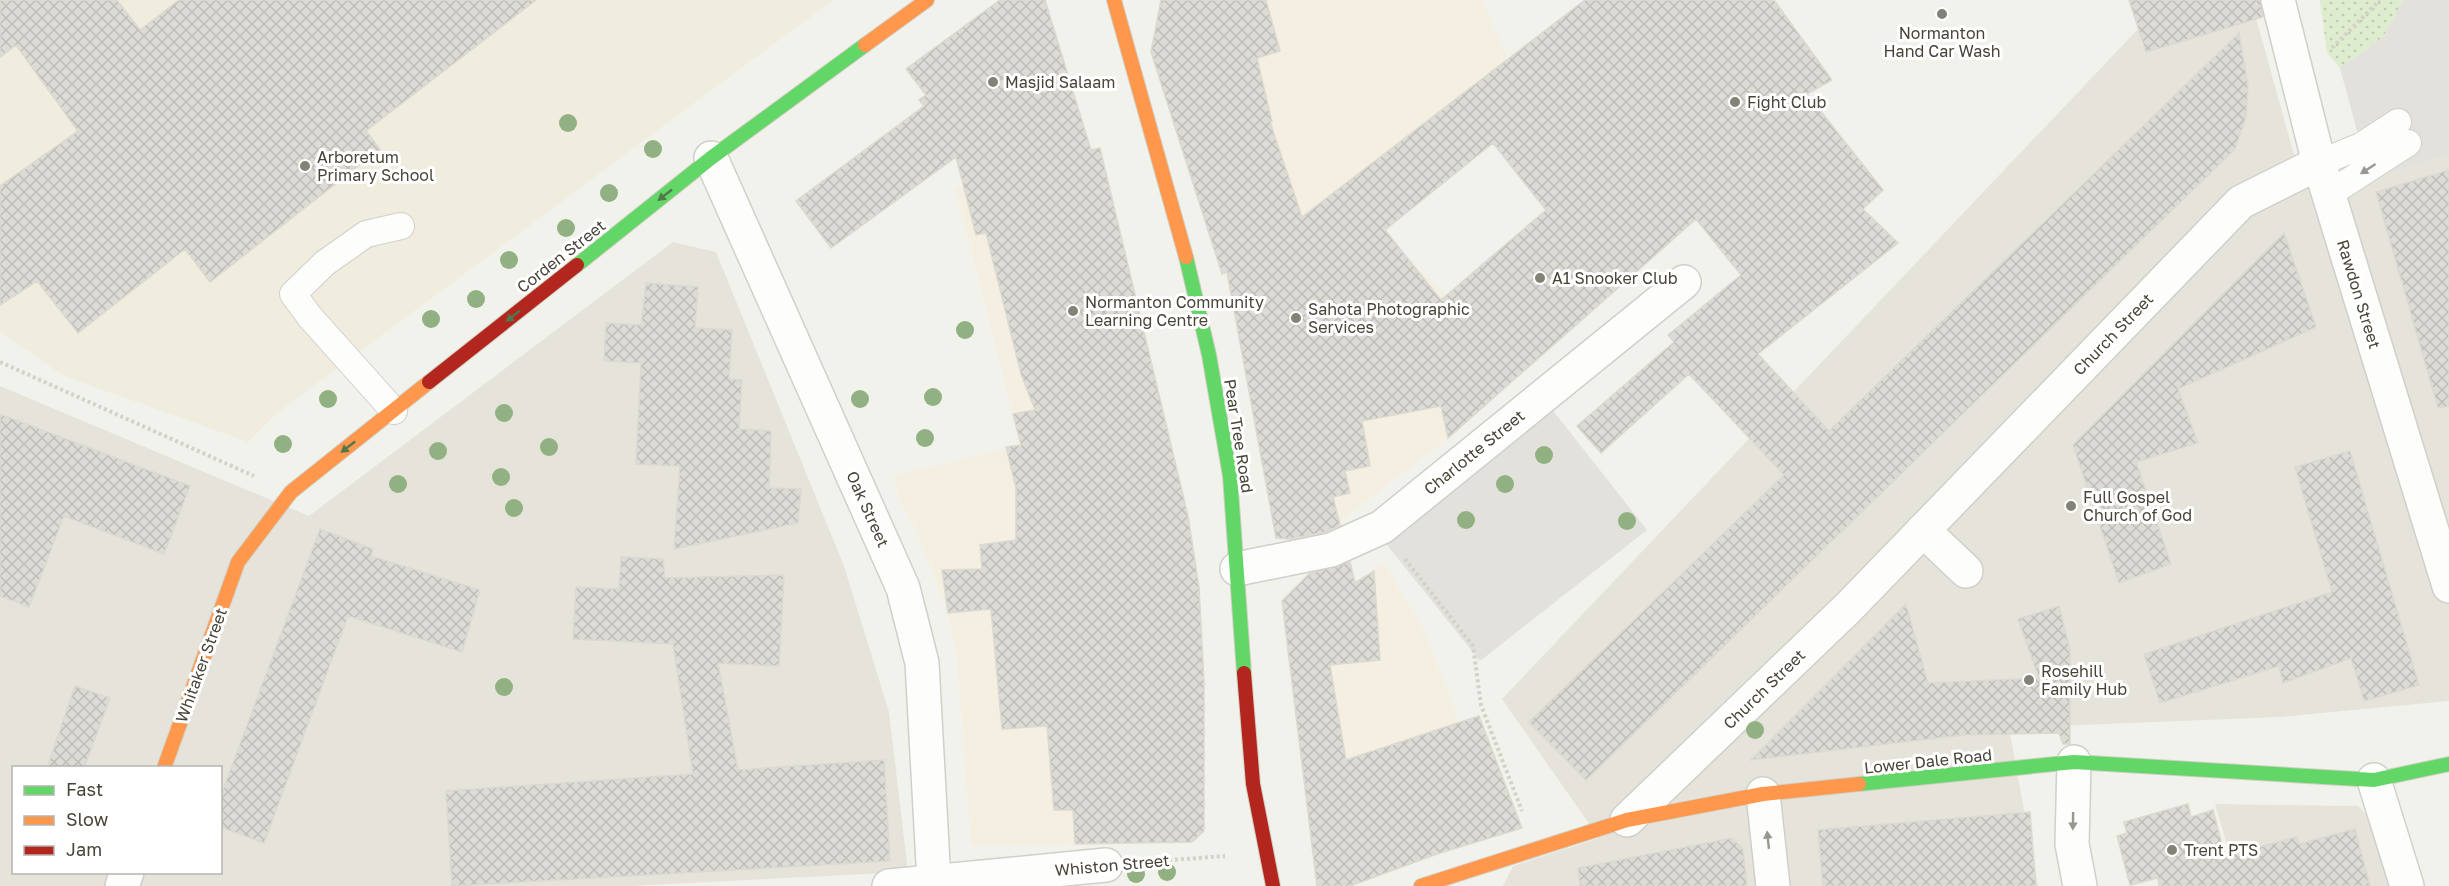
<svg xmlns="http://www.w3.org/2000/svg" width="2449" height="886" viewBox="0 0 2449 886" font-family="'Golos Text',sans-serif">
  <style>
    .residential { fill: #e6e4da; fill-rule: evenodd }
    .commercial { fill: #f4efe0 }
    .education { fill: #f0eddf }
    .green { fill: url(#green-dots) }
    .parking { fill: #e2e1dc }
    .building { fill: url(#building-cross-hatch); stroke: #dbd9d2; stroke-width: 1.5; fill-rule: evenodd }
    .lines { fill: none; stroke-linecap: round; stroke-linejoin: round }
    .lane-casing { stroke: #d0cfca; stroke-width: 28 }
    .street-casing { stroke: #d0cfca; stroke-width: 36 }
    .fast-casing { stroke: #d2cfc4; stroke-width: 16 }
    .slow-casing { stroke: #d2cfc4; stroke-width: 16 }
    .jam-casing { stroke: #d2cfc4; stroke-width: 16 }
    .path { stroke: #d2d2cb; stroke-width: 4; stroke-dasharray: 3 3; stroke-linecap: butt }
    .lane { stroke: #fdfdfc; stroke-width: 26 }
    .street { stroke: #fdfdfc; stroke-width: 33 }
    .fast { stroke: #63d668; stroke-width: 14 }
    .slow { stroke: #ff974d; stroke-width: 14 }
    .jam { stroke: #b3261e; stroke-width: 14 }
    .tree { fill: #91b182 }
    .oneway { fill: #9a9790 }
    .oneway2 { fill: #527749 }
    .poi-dot { fill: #848177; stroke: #fff; stroke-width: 2 }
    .labels { text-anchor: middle; stroke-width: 6; stroke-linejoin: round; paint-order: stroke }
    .poi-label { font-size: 16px; fill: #494438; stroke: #fff; text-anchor: start }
    .street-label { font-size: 16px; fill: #494438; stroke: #fff }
  </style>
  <defs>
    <pattern id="green-dots" width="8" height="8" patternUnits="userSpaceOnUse" patternTransform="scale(1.5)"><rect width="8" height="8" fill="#ddedcd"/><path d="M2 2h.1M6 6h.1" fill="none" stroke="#bfccb1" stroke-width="1.8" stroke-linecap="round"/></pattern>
    <pattern id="building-cross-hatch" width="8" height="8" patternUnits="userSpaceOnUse" patternTransform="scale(1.5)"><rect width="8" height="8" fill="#dcdbd5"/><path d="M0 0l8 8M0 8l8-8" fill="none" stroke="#bebdb8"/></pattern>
  </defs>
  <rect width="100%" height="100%" fill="#f2f2ed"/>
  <path class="residential" d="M2130 0H2251L2301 180 2370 179 2449 155V701L2280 717 2009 728 2038 886H1503L1513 866 1599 838 1502 699 2138 29Z
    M673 242 716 252 844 566 889 712 908 872 630 886H0V386L309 516ZM14 768H220V872H14Z
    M2215 804 2358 806 2370 818 2388 886H2239Z"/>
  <path class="commercial" d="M1161 0H1482L1507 59 1316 206 1361 271 1410 261 1446 295 1423 315 1448 438 1339 522 1301 540 1276 538 1234 308 1151 52Z
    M1099 148 1188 517 1199 597 1204 680V831L1192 842 971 846 957 656 948 613 917 531 900 502 894 476 1021 445 955 188 987 176Z
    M1384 564 1416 616 1434 655 1459 722 1479 716 1522 828 1436 855 1353 886H1318L1295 718 1294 684 1349 586Z"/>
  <path class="education" d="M0 0H833L276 414 248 442 64 376 0 332Z"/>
  <path class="green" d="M2320 0H2403L2383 37 2340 68 2327 53Z"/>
  <path class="parking" d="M2403 0H2449V155L2370 179 2340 68 2383 37Z
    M1551 408 1647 530 1480 661 1383 540Z"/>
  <path class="building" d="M0 0H117L140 30 179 0H536L366 131 380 149 210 282 185 249 78 333 37 281 0 305V186L78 131 16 45 0 57Z
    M1000 0H1045L1091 150 1100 148 1188 516 1199 587 1204 682V831L1192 842 1075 844 1073 810H1054L1047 726 1002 729 991 609 948 613 942 570 982 569 980 545 1016 540V488L1006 447 1021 445 1013 414 1035 410 1021 374 986 233 976 235 956 157 831 248 796 201 924 106 919 100 926 95 906 69Z
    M1161 0H1266L1280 51 1257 58 1272 122H1270L1302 217 1585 0H1774L1832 80 1807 94 1883 190 1863 209 1898 243 1758 354 1829 431 2239 33 2248 85 2246 117 2235 149 1586 780 1529 722 1784 475 1689 374 1601 453 1577 426 1674 342 1668 335 1741 275 1696 219 1448 438 1441 406 1362 421 1370 466 1345 471 1350 493 1333 497 1340 525 1325 532 1289 539 1276 538 1227 272 1222 274 1151 52ZM1493 143 1546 210 1441 300 1385 230Z
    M2129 0H2260L2263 17 2146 52Z
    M2449 170V406L2438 408 2376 192Z
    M2284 233 2316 327 2178 389 2198 443 2136 462 2171 564 2119 583 2073 445Z
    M646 283 698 287 695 328 732 330 729 379 742 380 739 429 771 431 769 488 801 489 798 523 674 549 680 466 636 464 641 363 604 361 606 323 641 325Z
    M0 414 190 486 164 554 64 516 29 607 0 596Z
    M2350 451 2419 685 2364 701 2351 658 2283 683 2279 666 2160 703 2144 654 2332 592 2295 467Z
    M320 529 373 549 371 556 480 590 462 652 348 616 264 843 220 827V798Z
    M621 557 663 559 665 578 784 575 779 666 718 663 738 770 884 760 890 861 452 886 446 791 693 774 673 644 573 639 576 587 619 589Z
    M1350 562 1355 583 1374 571 1380 660 1330 665 1346 760 1479 716 1522 828 1437 854 1350 886H1317L1282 601 1309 574Z
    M1906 604 1928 683 2039 678 2018 619 2059 606 2070 650V744H2063L2059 733 1963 735 1751 760Z
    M75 686 110 698 84 768H47Z
    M2188 804 2191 817 2213 810 2225 856 2297 837 2299 844 2355 829 2370 886H2159L2158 878 2130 885 2117 836 2127 833 2124 822Z
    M2030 812 2036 886H1823L1818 830Z
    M1732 838 1743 849 1747 886H1580L1578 868Z"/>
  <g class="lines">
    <g class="lane-casing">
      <path id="lane" d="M2319 163 2361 146 2398 122
        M2329 194 2408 143
        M394 411 310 317 293 294 325 263 366 234 401 226"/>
    </g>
    <g class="street-casing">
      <path id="street" d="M2278 0 2319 163 2449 586
        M711 158 903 588 922 663 934 882
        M1923 530 1966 571
        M1237 569 1331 550 1382 527 1684 282
        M2074 762 2072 844 2080 886
        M2374 780 2407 886
        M1763 794 1773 886
        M1627 820 1848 608 2241 202 2319 163
        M122 886 127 872
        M889 886 1106 865"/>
    </g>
    <g class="fast-casing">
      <path id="fast" d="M1186 257 1209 355 1230 476 1244 673
        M577 265 711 158 865 45
        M1859 784 2074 762 2374 780 2449 764"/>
    </g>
    <g class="slow-casing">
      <path id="slow" d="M1114 0 1186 257
        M865 45 927 0
        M164 768 238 562 291 492 429 382
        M1421 886 1627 820 1763 794 1859 784"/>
    </g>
    <g class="jam-casing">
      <path id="jam" d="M429 382 577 265
        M1244 673 1253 784 1273 886"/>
    </g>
    <path class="path" d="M2332 48 2380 0
      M0 362 254 476
      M1405 559 1473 646 1481 705 1522 811
      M1145 862 1225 856"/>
    <use href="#lane" class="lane"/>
    <use href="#street" class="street"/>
    <use href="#fast" class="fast"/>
    <use href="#slow" class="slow"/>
    <use href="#jam" class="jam"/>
  </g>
  <g class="tree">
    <circle cx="568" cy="123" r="9"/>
    <circle cx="653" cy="149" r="9"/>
    <circle cx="609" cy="193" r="9"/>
    <circle cx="566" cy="228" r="9"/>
    <circle cx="509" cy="260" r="9"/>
    <circle cx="476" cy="299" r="9"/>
    <circle cx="431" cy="319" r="9"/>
    <circle cx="965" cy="330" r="9"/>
    <circle cx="933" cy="397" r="9"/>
    <circle cx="328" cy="399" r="9"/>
    <circle cx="860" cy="399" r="9"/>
    <circle cx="504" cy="413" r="9"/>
    <circle cx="925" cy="438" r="9"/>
    <circle cx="283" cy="444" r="9"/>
    <circle cx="549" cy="447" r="9"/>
    <circle cx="438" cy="451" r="9"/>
    <circle cx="1544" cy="455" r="9"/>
    <circle cx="501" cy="477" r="9"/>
    <circle cx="398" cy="484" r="9"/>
    <circle cx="1505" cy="484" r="9"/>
    <circle cx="514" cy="508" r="9"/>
    <circle cx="1466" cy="520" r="9"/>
    <circle cx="1627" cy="521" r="9"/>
    <circle cx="504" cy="687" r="9"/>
    <circle cx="1755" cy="730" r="9"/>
    <circle cx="1167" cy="872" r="9"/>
    <circle cx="1136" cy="874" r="9"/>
  </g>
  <defs><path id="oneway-solid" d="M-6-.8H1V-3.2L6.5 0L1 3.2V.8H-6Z" transform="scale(1.5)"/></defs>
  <g class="oneway">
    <use href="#oneway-solid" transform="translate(2368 169) rotate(147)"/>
    <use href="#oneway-solid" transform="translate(2073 821) rotate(91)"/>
    <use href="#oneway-solid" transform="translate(1768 840) rotate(-96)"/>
  </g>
  <g class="oneway2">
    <use href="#oneway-solid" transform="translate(665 195) rotate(142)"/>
    <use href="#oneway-solid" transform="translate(513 316) rotate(142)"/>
    <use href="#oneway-solid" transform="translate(348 447) rotate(142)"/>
  </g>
  <g class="poi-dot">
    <circle cx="1942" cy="14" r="6"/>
    <circle cx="993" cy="82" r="6"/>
    <circle cx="1735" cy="102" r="6"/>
    <circle cx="305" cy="166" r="6"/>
    <circle cx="1540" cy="278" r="6"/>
    <circle cx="1073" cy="311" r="6"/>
    <circle cx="1296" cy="318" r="6"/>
    <circle cx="2071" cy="506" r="6"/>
    <circle cx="2029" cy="680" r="6"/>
    <circle cx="2172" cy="850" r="6"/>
  </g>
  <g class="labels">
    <g class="poi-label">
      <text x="1942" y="39" text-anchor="middle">Normanton<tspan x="1942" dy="18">Hand Car Wash</tspan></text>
      <text x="1005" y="88">Masjid Salaam</text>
      <text x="1747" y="108">Fight Club</text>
      <text x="317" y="163">Arboretum<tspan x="317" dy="18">Primary School</tspan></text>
      <text x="1552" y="284">A1 Snooker Club</text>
      <text x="1085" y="308">Normanton Community<tspan x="1085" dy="18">Learning Centre</tspan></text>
      <text x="1308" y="315">Sahota Photographic<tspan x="1308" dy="18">Services</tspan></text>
      <text x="2083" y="503">Full Gospel<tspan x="2083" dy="18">Church of God</tspan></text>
      <text x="2041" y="677">Rosehill<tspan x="2041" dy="18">Family Hub</tspan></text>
      <text x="2184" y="856">Trent PTS</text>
    </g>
    <g class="street-label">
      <text transform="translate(561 256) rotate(-38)" y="6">Corden Street</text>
      <text transform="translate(2359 294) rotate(73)" y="6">Rawdon Street</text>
      <text transform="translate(2113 334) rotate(-46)" y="6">Church Street</text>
      <text transform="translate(1239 436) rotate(81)" y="6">Pear Tree Road</text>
      <text transform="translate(1474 452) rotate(-39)" y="6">Charlotte Street</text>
      <text transform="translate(868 509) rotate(66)" y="6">Oak Street</text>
      <text transform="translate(201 665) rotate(-70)" y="6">Whitaker Street</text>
      <text transform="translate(1764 689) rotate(-44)" y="6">Church Street</text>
      <text transform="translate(1928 761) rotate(-6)" y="6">Lower Dale Road</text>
      <text transform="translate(1112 865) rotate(-5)" y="6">Whiston Street</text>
    </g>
  </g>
  <rect x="12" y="766" width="210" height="108" fill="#ffffff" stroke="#b6b4af" stroke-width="1.5"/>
  <rect x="24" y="786" width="30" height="9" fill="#63d668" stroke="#b6b4af" stroke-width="1.5"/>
  <text x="66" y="796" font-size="18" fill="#494438">Fast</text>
  <rect x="24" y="816" width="30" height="9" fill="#ff974d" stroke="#b6b4af" stroke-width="1.5"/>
  <text x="66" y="826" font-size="18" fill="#494438">Slow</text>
  <rect x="24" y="846" width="30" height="9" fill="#b3261e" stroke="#b6b4af" stroke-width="1.5"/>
  <text x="66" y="856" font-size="18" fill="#494438">Jam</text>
</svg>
